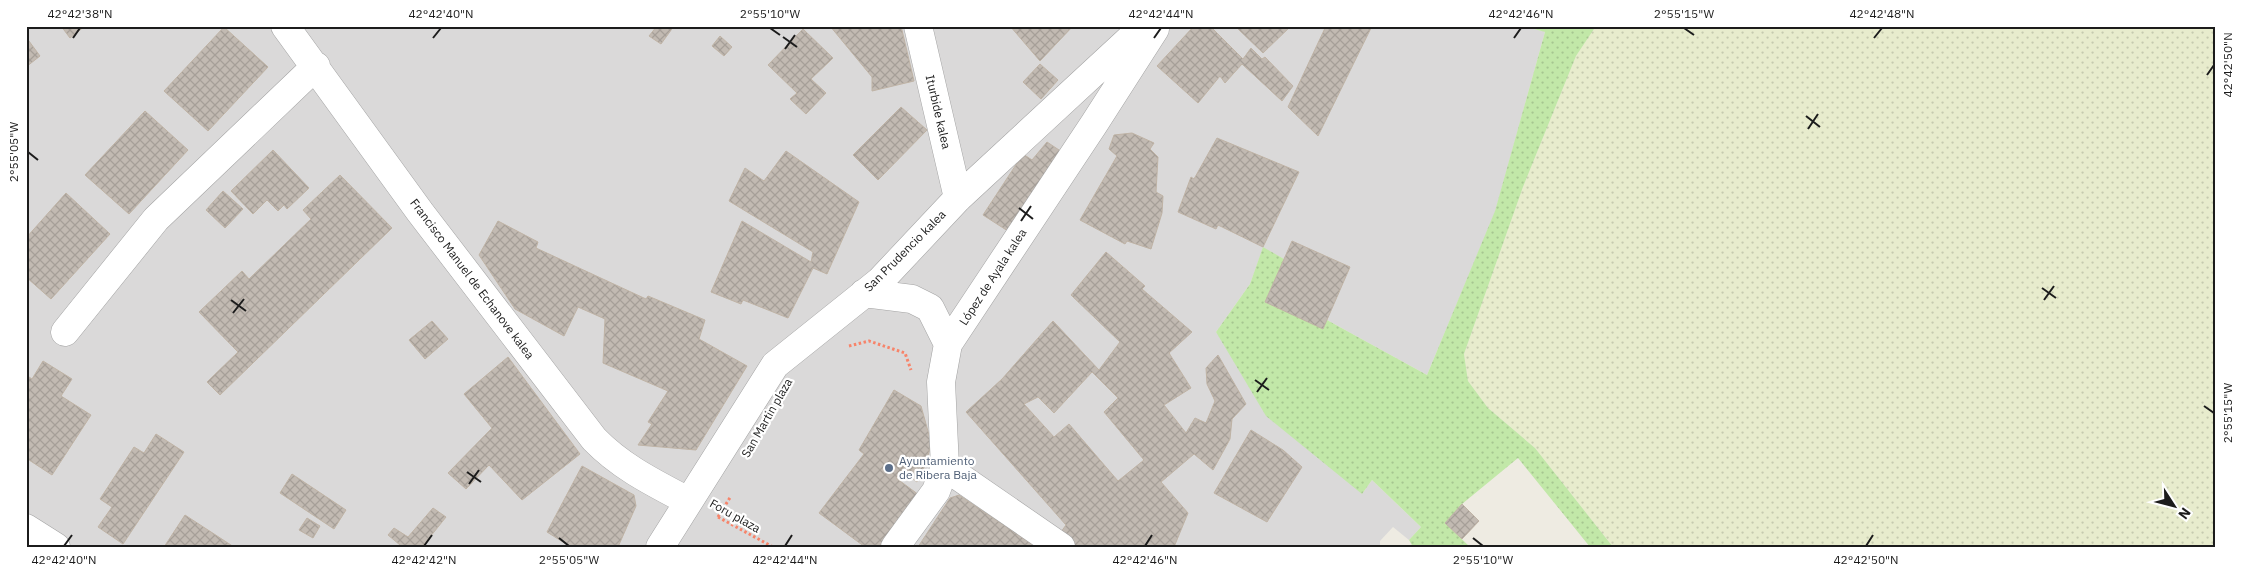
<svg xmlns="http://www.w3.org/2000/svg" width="2242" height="573" viewBox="0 0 2242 573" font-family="'IBM Plex Sans',sans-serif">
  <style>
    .residential { fill: #dad9d9 }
    .farmland { fill: url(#farmland-dots) }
    .grass { fill: url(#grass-dots) }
    .building { fill: url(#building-cross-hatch); stroke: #bfb3a5; fill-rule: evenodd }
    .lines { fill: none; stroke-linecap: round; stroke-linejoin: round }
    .minor-casing { stroke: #a3a3a3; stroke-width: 29 }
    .path { stroke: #f7846a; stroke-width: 3; stroke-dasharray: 2.5 2.5; stroke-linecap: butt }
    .minor { stroke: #fff; stroke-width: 28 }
    .ticks { fill: none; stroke: #1c1c1c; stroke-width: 2 }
    .service-dot { fill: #5c6f8a; stroke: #fff; stroke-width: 2 }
    .labels { text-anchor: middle; stroke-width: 4.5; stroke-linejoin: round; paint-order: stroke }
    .street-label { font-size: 12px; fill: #1c1c1c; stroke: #fff }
    .service-label { font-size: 12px; fill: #4e5e75; stroke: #fff; text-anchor: start }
    .neatline { fill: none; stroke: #1c1c1c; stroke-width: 2 }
    .ticks-label { font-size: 12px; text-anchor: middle; fill: #1c1c1c }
  </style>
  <defs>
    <pattern id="farmland-dots" width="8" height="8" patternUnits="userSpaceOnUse" patternTransform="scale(1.25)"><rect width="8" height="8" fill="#e8eccd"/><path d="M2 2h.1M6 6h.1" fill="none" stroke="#c6caaf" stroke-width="1.8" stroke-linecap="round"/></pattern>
    <pattern id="grass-dots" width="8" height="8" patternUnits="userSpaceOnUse" patternTransform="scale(1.25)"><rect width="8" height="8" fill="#c2e8a8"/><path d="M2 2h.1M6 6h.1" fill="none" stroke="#a6c690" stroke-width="1.8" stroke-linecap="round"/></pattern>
    <pattern id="building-cross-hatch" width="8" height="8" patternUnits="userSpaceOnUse" patternTransform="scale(1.25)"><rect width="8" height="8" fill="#c2bab2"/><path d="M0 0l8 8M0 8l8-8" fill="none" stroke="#a69f98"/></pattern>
  </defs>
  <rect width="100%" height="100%" fill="#eeebe2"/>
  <path class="residential" d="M26 26H1523L1545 32 1495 212 1427 375 1327 320 1323 329 1265 302 1284 259 1263 248 1250 284 1216 332 1362 494 1372 480 1421 527 1409 540 1393 527 1380 541V547H26Z"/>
  <path class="farmland" d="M1596 26H2216V547H1613L1535 448 1488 408 1468 381 1464 354 1523 187 1576 56Z"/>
  <path class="grass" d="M1523 26H1596L1576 56 1523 187 1464 354 1468 381 1488 408 1535 448 1613 547H1590L1518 458 1462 504 1445 523 1470 547H1413L1409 540 1421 527 1372 480 1362 494 1266 416 1216 332 1250 284 1263 247 1284 259 1265 302 1323 328 1327 320 1427 375 1495 211 1545 32Z"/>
  <path class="building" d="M61 26H85L70 38Z
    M657 26H674L661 44 649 36Z
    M830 26H901L914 81 872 91V77Z
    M1010 26H1073L1040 61Z
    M1194 26H1210L1243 59 1251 48 1262 59 1265 57 1293 86 1282 101 1242 64 1225 83 1220 76 1198 103 1157 66Z
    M1235 26H1291L1263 53Z
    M1326 26H1372L1318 136 1288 107Z
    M224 27 268 67 208 131 164 91Z
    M803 29 833 58 811 79 826 93 806 114 790 99 797 93 768 65Z
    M720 36 732 47 724 56 712 46Z
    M26 37 40 56 26 67Z
    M1040 64 1058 80 1041 99 1023 82Z
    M901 107 927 130 878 180 853 155Z
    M145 111 188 150 129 214 85 175Z
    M1132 133 1154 143 1150 149 1158 157 1156 192 1163 196 1162 213 1151 249 1127 241 1125 244 1080 220 1117 156 1109 149 1114 135Z
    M1217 138 1299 172 1263 247 1218 225 1216 229 1178 212 1191 177 1194 179Z
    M1047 142 1062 152 1011 233 983 215 1023 154 1032 160Z
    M273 150 309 188 287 209 284 205 278 211 267 200 253 214 231 191Z
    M786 151 859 202 827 274 813 268 788 318 743 300 741 304 711 292 742 221 811 262 813 252 729 201 745 168 764 181Z
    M340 175 392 228 220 395 207 382 238 352 199 312 242 271 249 279 311 219 303 210Z
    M223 191 243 209 225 228 206 210Z
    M66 193 110 234 51 299 26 277V238Z
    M498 221 538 242 536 248 646 299 648 296 705 320 699 339 747 366 696 450 638 445 652 424 648 422 668 391 603 363 605 319 578 307 564 336 515 309 479 255Z
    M1292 241 1350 267 1323 329 1265 302Z
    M1106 252 1145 286 1142 289 1192 332 1169 353 1191 388 1164 405 1186 433 1195 418 1206 423 1215 401 1207 384 1206 368 1218 355 1246 404 1232 419 1230 439 1213 470 1194 454 1161 482 1188 513 1174 547H1075L1058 536 1066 525 966 412 1002 379 1053 321 1099 370 1120 342 1071 295ZM1092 372 1118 398 1104 412 1144 460 1118 481 1069 424 1054 437 1024 404 1038 397 1054 413Z
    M432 321 448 339 425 359 409 340Z
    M508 357 580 454 522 500 489 465 466 489 448 473 492 428 464 394Z
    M43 361 72 379 61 396 91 415 52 475 26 458V375L32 379Z
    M894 390 921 406 931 442 929 452 925 466 917 482 902 470 896 478 919 495 883 547H865L819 513 864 454 859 450Z
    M1251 430 1283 450 1302 467 1267 522 1214 493Z
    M156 434 184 452 123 544 98 527 112 507 100 499 134 447 144 453Z
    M582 466 634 495 636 506 618 547H571L547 532Z
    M292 474 346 510 334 529 280 493Z
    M959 495 1036 547H918L950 498Z
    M1462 504 1479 521 1462 539 1445 523Z
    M433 508 446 517 422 547H399L400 545 388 535 394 528 408 537Z
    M185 515 234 547H164Z
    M307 518 320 526 313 538 299 530Z"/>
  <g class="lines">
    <g class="minor-casing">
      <path id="minor" d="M285 26 420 212 594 439C621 467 654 483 688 501
        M918 26 958 198
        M864 293 912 299 930 308 948 344
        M65 332 156 219 316 66
        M945 467 1061 547
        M26 528 56 547
        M660 547 775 365 880 281 958 198 1144 26
        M895 547 936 491 945 467 941 382 948 344 1094 124 1155 29"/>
    </g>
    <path class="path" d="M849 346 869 341 905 353 911 370
      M718 517 731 496
      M718 517 773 547"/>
    <use href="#minor" class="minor"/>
  </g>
  <path class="ticks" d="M770 28 780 35M1684 28 1694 35M783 37 797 47M73 38 80 28M433 38 441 28M1154 38 1161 28M1514 38 1521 28M1874 38 1882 28M785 49 795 35M2207 75 2214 65M1806 116 1820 127M1808 129 1818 114M28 152 38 160M1019 208 1033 219M1021 221 1031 206M2042 288 2056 298M231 300 246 311M2044 300 2054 286M233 313 244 299M1255 380 1269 390M1257 392 1267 378M2204 406 2214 413M467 472 481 482M469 484 479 470M559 538 569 546M1473 538 1483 546M64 546 72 535M424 546 432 535M785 546 792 535M1145 546 1152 535M1866 546 1873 535"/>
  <circle class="service-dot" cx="889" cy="468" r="5"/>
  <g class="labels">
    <g class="street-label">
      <text transform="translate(938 112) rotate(77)" y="4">Iturbide kalea</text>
      <text transform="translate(905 251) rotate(-45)" y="4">San Prudencio kalea</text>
      <text transform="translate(993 277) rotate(-57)" y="4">López de Ayala kalea</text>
      <text transform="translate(472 279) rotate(53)" y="4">Francisco Manuel de Echanove kalea</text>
      <text transform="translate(767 418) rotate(-60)" y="4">San Martin plaza</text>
      <text transform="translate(735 516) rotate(29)" y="4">Foru plaza</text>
    </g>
    <g class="service-label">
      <text x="899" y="465">Ayuntamiento<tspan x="899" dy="14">de Ribera Baja</tspan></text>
    </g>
  </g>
  <rect width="2242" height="573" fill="none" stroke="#ffffff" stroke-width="55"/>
  <g transform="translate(2174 506) rotate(126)" stroke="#ffffff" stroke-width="4" paint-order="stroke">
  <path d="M0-4L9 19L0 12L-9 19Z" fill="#1c1c1c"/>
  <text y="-8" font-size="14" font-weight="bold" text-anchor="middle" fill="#1c1c1c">N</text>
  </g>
  <rect x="28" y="28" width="2186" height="518" class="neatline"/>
  <g class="ticks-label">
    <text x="80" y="18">42°42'38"N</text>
    <text x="441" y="18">42°42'40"N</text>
    <text x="770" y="18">2°55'10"W</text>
    <text x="1161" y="18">42°42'44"N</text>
    <text x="1521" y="18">42°42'46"N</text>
    <text x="1684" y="18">2°55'15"W</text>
    <text x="1882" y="18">42°42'48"N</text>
    <text transform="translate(2228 65) rotate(-90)" y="4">42°42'50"N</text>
    <text transform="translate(14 152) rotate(-90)" y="4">2°55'05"W</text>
    <text transform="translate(2228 413) rotate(-90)" y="4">2°55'15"W</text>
    <text x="64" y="564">42°42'40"N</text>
    <text x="424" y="564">42°42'42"N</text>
    <text x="569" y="564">2°55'05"W</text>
    <text x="785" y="564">42°42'44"N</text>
    <text x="1145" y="564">42°42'46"N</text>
    <text x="1483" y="564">2°55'10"W</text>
    <text x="1866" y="564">42°42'50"N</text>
  </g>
</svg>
